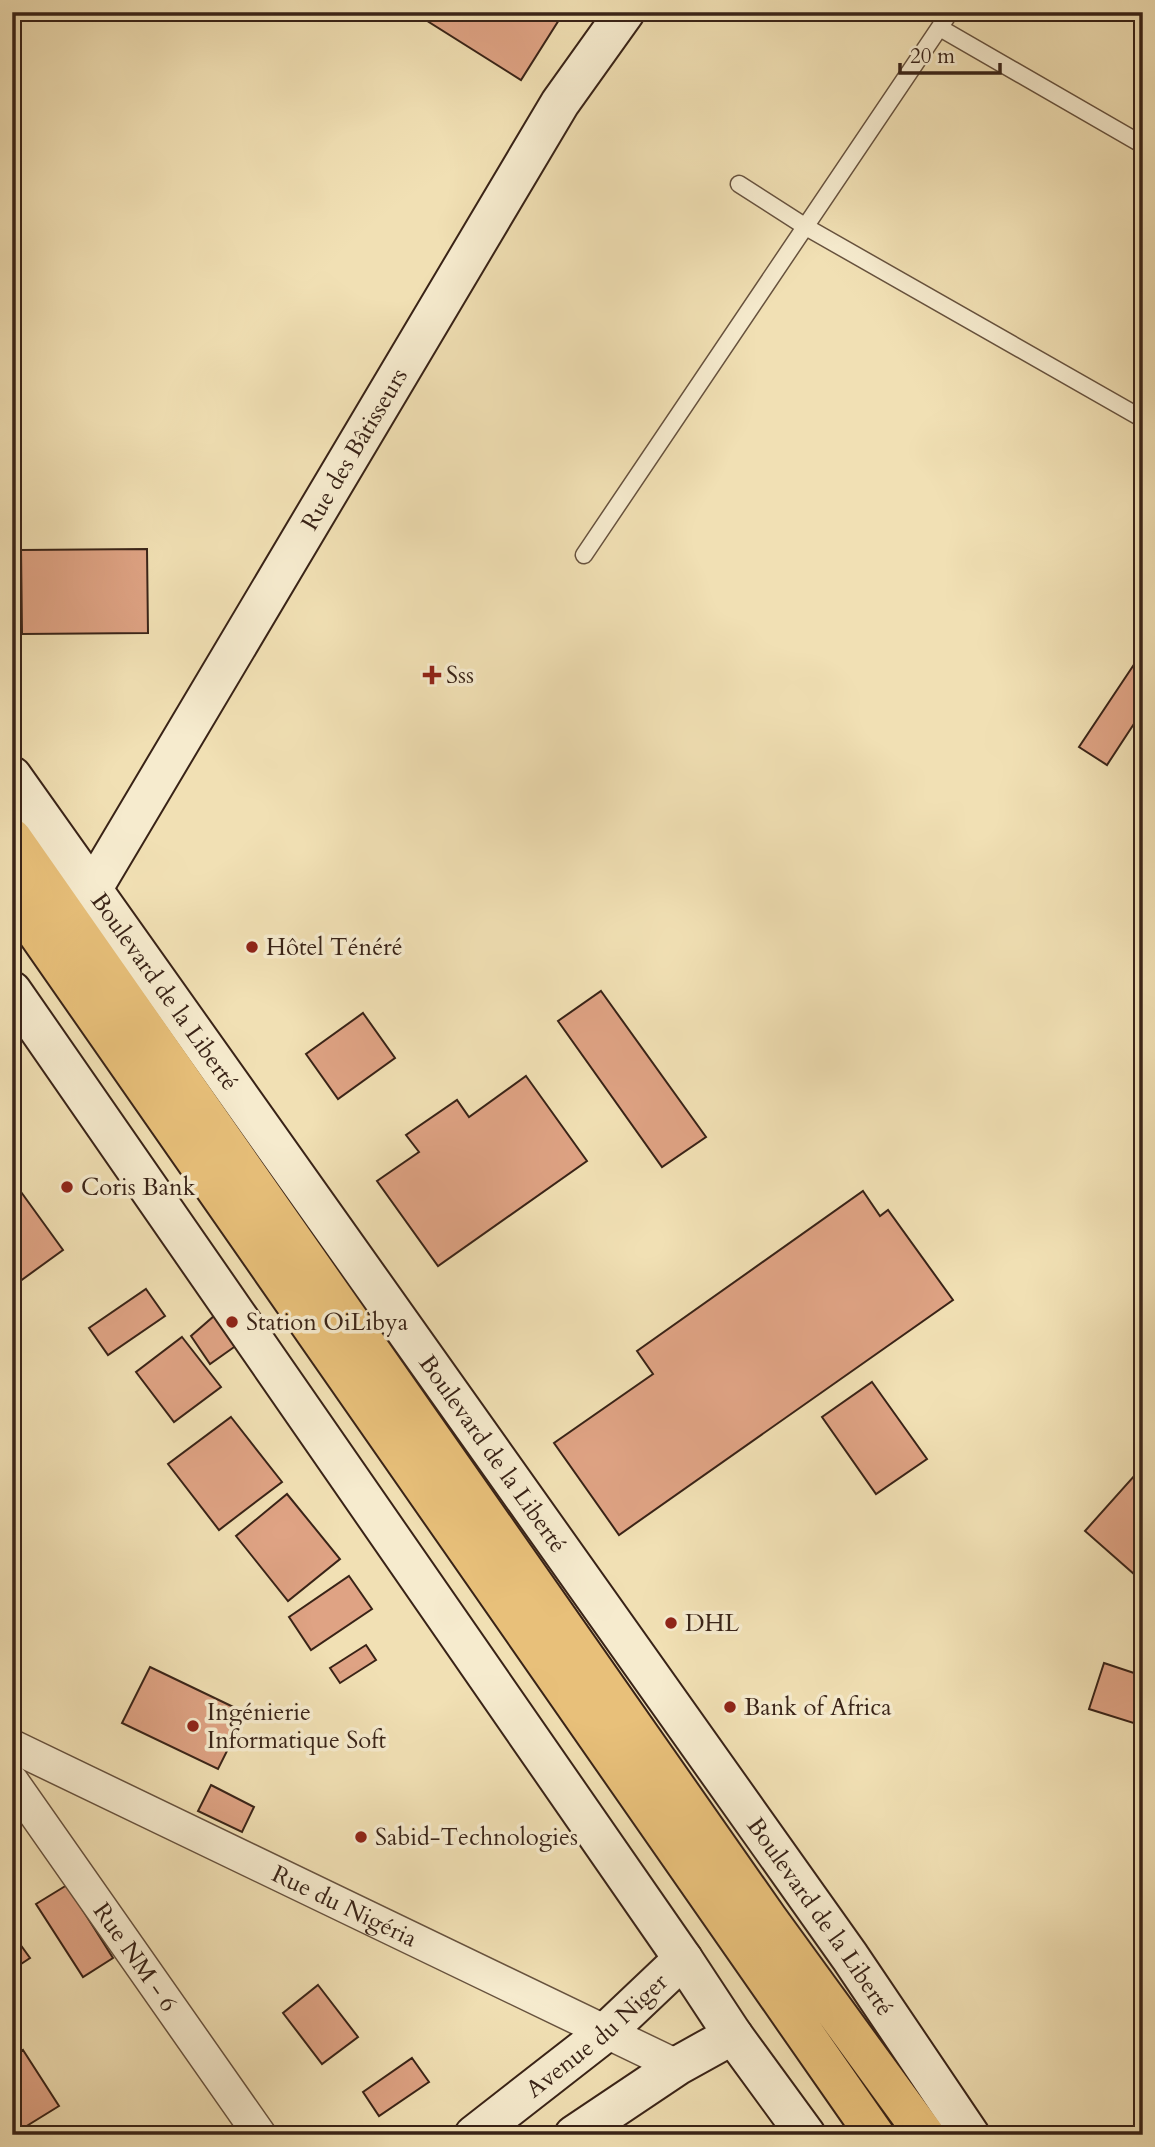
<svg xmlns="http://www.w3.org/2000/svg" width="1155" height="2147" viewBox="0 0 1155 2147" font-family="Cardo,serif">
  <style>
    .building { fill: #dfa384; stroke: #392317; stroke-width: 2 }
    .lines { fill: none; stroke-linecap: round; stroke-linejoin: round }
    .lane-casing { stroke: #67523e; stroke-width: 19 }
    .street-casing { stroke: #67523e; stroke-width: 35 }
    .secondary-casing { stroke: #392317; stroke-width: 42 }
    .highway-casing { stroke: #392317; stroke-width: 42 }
    .lane { stroke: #f6ebce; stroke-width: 16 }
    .street { stroke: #f6ebce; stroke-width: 32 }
    .secondary { stroke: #f6ebce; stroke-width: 38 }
    .highway { stroke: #e8c07a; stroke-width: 38 }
    .poi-dot { fill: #8f2418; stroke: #f6ebce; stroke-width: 2.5 }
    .labels { text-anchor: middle; stroke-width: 7; stroke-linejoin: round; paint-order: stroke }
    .street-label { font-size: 24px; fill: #392317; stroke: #f6ebce }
    .poi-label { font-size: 24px; fill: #392317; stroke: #f6ebce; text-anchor: start }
  </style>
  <rect width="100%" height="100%" fill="#f1e0b4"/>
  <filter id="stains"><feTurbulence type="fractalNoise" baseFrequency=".00286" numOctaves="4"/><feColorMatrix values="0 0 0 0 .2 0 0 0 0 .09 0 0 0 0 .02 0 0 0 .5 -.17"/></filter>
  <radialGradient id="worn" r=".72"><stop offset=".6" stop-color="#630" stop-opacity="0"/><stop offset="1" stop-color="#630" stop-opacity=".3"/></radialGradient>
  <path class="building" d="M413 12H564L521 80Z
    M147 549 148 633 22 634 21 550Z
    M1143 651V710L1107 765 1079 747Z
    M601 991 706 1137 662 1167 558 1021Z
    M363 1013 395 1058 338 1099 306 1054Z
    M526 1076 587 1161 438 1266 377 1181 419 1152 406 1135 457 1100 469 1117Z
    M16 1185 63 1250 12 1287V1188Z
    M863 1191 880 1216 888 1210 953 1300 619 1535 554 1443 653 1374 637 1351Z
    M146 1289 165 1316 108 1355 89 1328Z
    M222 1309 237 1345 210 1364 191 1336Z
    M182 1337 221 1387 174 1422 136 1372Z
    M872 1382 927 1459 876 1494 822 1417Z
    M231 1417 282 1482 219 1530 168 1464Z
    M1143 1466V1582L1085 1531Z
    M287 1494 340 1559 288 1601 236 1536Z
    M349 1576 372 1609 311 1650 289 1617Z
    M366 1645 376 1660 340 1683 330 1668Z
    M1104 1663 1143 1676V1726L1089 1709Z
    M150 1667 246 1713 218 1769 122 1723Z
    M211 1785 254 1807 242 1832 198 1811Z
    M67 1885 113 1958 83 1977 36 1904Z
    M12 1933 30 1958 12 1970Z
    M318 1985 358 2037 322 2064 283 2013Z
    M23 2050 59 2106 12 2135V2057Z
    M412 2058 429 2082 379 2116 363 2092Z"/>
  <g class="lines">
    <g class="lane-casing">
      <path id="lane" d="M940 28 1143 145
        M739 184 806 227 1143 419
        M584 555 950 12"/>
    </g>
    <g class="street-casing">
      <g id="street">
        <path id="s1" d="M12 1746 677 2066"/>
        <path id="s2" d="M12 1781 260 2135"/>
      </g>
    </g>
    <g class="secondary-casing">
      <g id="secondary">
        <path id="s3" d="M12 776 850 1957 970 2135"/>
        <path id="s4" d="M92 890 560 103 625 12"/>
        <path d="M12 991 683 1959 733 2035 806 2135"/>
        <path id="s5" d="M474 2135 606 2032 683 1959"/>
        <path d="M574 2135 677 2066 733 2035"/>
      </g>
    </g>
    <g class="highway-casing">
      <path id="highway" d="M12 838 768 1919 925 2135
        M12 897 875 2135"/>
    </g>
    <use href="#lane" class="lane"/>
    <use href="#street" class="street"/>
    <use href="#secondary" class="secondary"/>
    <use href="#highway" class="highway"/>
  </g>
  <g class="poi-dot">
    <path d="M428.5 664.5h7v7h7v7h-7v7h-7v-7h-7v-7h7z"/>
    <circle cx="252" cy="947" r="7"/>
    <circle cx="67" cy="1187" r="7"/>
    <circle cx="232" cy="1322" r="7"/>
    <circle cx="671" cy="1623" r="7"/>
    <circle cx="730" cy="1707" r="7"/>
    <circle cx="193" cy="1726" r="7"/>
    <circle cx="361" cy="1837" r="7"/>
  </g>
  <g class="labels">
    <g class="street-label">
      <text dy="8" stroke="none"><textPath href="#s4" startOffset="513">Rue des Bâtisseurs</textPath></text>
      <text dy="8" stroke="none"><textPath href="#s3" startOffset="264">Boulevard de la Liberté</textPath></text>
      <text dy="8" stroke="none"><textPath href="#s3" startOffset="831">Boulevard de la Liberté</textPath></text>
      <text dy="8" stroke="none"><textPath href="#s1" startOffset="369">Rue du Nigéria</textPath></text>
      <text dy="8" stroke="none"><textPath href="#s3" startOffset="1398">Boulevard de la Liberté</textPath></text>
      <text dy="8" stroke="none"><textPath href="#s2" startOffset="215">Rue NM - 6</textPath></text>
      <text dy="8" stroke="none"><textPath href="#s5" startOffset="158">Avenue du Niger</textPath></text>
    </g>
    <g class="poi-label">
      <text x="446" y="683">Sss</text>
      <text x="266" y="955">Hôtel Ténéré</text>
      <text x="81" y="1195">Coris Bank</text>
      <text x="246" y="1330">Station OiLibya</text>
      <text x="685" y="1631">DHL</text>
      <text x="744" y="1715">Bank of Africa</text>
      <text x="207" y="1720">Ingénierie<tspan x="207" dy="28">Informatique Soft</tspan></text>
      <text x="375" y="1845">Sabid-Technologies</text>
    </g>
  </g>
  <rect width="1155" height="2147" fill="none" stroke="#f1e0b4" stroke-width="42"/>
  <rect x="14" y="14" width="1127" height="2119" fill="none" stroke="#392317" stroke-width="3.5"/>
  <rect x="21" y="21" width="1113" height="2105" fill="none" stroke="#392317" stroke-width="2"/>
  <path d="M900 63v10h100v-10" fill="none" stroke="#392317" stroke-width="3.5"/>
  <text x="910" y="63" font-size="21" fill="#392317" stroke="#f6ebce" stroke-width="5" paint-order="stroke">20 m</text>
  <rect width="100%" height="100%" filter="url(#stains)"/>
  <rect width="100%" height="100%" fill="url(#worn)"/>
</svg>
